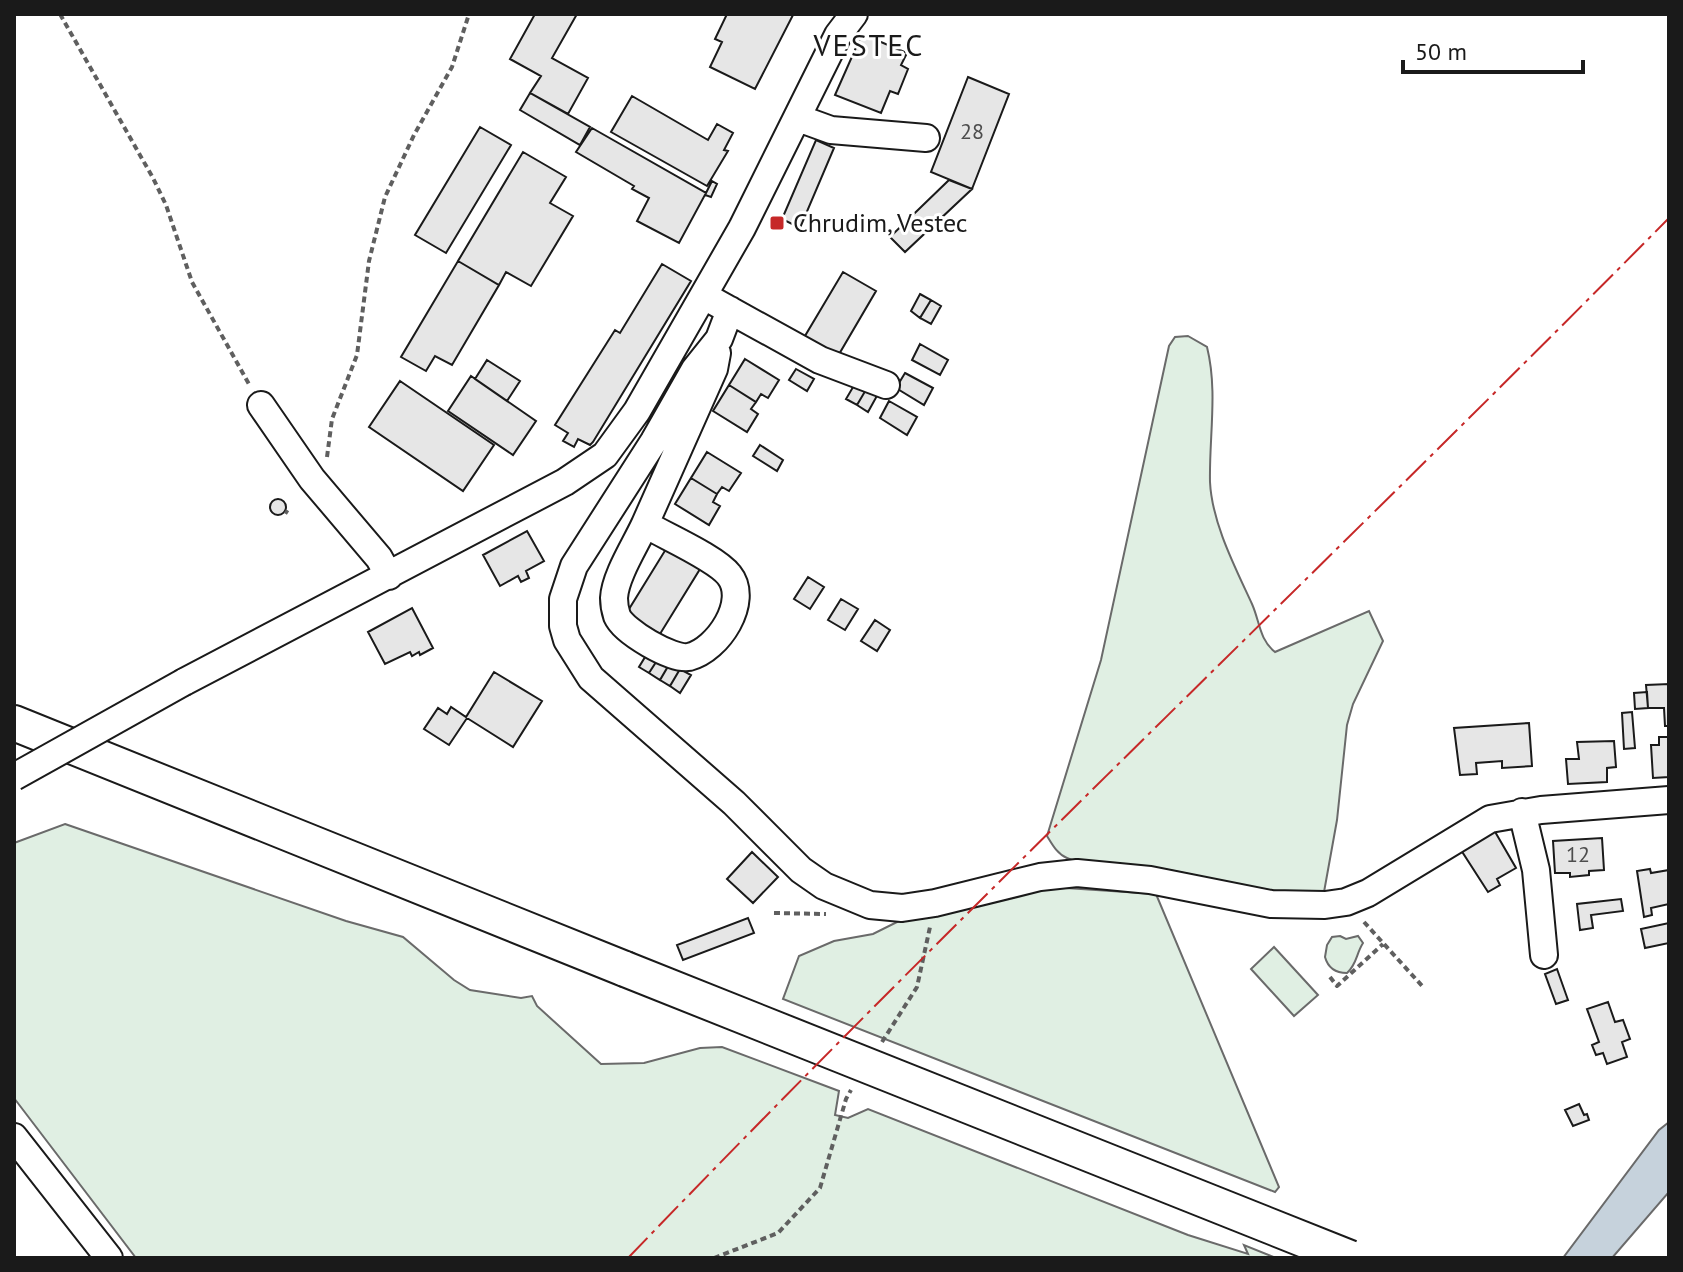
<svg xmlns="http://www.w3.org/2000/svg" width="1683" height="1272" viewBox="0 0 1683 1272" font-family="'PT Sans',sans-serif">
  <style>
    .green { fill: #e0efe3; stroke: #6a6a6a; stroke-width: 2 }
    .water { fill: #c6d2dc; stroke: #6a6a6a; stroke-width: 2 }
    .building { fill: #e6e6e6; stroke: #1a1a1a; stroke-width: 2 }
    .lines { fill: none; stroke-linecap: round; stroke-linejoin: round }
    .minor-casing { stroke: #1a1a1a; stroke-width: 30 }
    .major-casing { stroke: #1a1a1a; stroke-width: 38 }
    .path { stroke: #5f5f5f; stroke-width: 4; stroke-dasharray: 6 4; stroke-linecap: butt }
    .minor { stroke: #fff; stroke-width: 26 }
    .major { stroke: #fff; stroke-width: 34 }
    .minor-bridge-casing { stroke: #1a1a1a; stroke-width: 30; stroke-linecap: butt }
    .major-bridge-casing { stroke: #1a1a1a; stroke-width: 38; stroke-linecap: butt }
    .minor-bridge { stroke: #fff; stroke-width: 26 }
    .major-bridge { stroke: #fff; stroke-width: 34 }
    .power { stroke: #c62828; stroke-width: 2; stroke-dasharray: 28 6 4 6; stroke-linecap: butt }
    .poi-dot { fill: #c62828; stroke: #fff; stroke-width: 3 }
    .labels { text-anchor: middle; stroke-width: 6; stroke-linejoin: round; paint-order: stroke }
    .number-label { font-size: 22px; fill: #4d4d4d }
    .poi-label { font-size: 26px; fill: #1a1a1a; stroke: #fff; text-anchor: start }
    .quarter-label { font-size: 30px; letter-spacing: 2px; fill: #1a1a1a; stroke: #fff }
  </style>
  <rect width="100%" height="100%" fill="#fff"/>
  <path class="green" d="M1188 336 1207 347C1218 391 1209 437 1210 482 1212 523 1235 567 1252 604 1260 622 1259 639 1275 652L1369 611 1383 641 1353 704 1347 725 1337 820 1324 892C1263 898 1201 872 1141 866 1118 863 1089 868 1067 858 1057 854 1052 844 1047 836L1101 660 1169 346 1175 337Z
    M65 824 346 921 403 937 454 980 470 990 521 998 532 996 537 1006 601 1064 644 1063 700 1048 722 1047 839 1091 835 1115 848 1118 868 1109 1188 1235 1248 1254 1244 1245 1276 1258H136L14 1098V843Z
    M1051 887 1156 894 1279 1187 1275 1192 783 999 799 956 834 941 873 934 911 915Z
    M1340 936 1346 939 1358 936 1363 943C1356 954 1357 964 1347 973 1336 973 1328 968 1325 957L1327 945 1332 937Z
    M1274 947 1318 995 1294 1016 1251 969Z"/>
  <path class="water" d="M1669 1122V1192L1612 1258H1563L1659 1130Z"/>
  <path class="building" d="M535 14H577L552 58 588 78 568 114 530 93 541 76 510 59Z
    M727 14 793 15 755 89 710 67 722 42 715 39Z
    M862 34 907 53 901 65 908 69 898 94 890 91 881 113 835 95Z
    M968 77 1009 94 972 189 931 172Z
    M530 93 590 127 580 145 520 110Z
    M632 96 708 140 717 124 733 133 724 150 728 151 707 186 611 132Z
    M480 127 511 145 446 253 415 235Z
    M592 128 706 193 679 243 637 221 649 198 632 189 634 186 576 152Z
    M816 140 834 148 800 228 782 219Z
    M523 152 566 177 550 203 573 216 531 286 506 272 499 285 458 261Z
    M949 180 972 189 905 252 890 237Z
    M712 181 717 184 711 197 705 195Z
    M458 261 499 285 452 365 435 356 426 371 401 357Z
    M662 264 691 281 593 442 590 445 578 439 574 447 563 441 568 433 555 425 615 330 620 333Z
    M843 272 876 291 835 361 802 341Z
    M920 294 931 300 920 318 911 311Z
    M931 300 941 306 931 324 920 318Z
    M920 344 948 360 940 375 912 360Z
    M745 359 779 380 768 398 761 394 756 402 729 385Z
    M487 360 520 381 507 401 475 379Z
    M796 369 814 379 807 391 789 380Z
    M905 373 933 388 924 405 896 388Z
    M471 376 536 421 513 455 448 411Z
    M400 381 494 445 463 491 369 427Z
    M856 382 867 388 857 405 846 399Z
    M729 385 756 402 751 409 758 414 747 432 713 411Z
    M867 388 878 394 868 412 857 405Z
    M889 401 917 417 907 435 880 418Z
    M760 445 783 460 777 471 753 456Z
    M707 452 741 473 729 491 722 487 717 494 691 478Z
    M691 478 717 494 713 502 720 506 709 525 675 504Z
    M270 507a8 8 0 1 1 16 0a8 8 0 1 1-16 0Z
    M527 531 544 561 526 571 529 578 521 582 518 576 500 586 483 555Z
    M666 549 700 569 660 634 626 614Z
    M808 577 824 587 810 609 794 599Z
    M841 599 858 609 845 630 828 620Z
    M412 608 433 648 420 655 419 652 412 656 410 652 385 664 368 632Z
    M875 620 890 630 877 651 861 641Z
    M650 649 660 656 649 673 639 667Z
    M660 656 670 663 660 680 649 673Z
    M670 663 680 669 670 686 660 680Z
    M680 669 691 675 680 693 670 686Z
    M494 672 542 701 513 747 467 718 449 745 424 729 438 708 447 714 451 707 466 717Z
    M1669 684V726H1665L1664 708H1648L1646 685Z
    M1647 692 1648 708 1635 709 1634 693Z
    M1632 712 1635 748 1624 749 1622 713Z
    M1529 723 1532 766 1502 768V761L1476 763 1477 774 1460 775 1454 728Z
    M1659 737H1669V777L1653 778 1651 745H1659Z
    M1614 741 1616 767 1607 768V782L1568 784 1566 759H1579L1577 742Z
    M1494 830 1516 868 1497 879 1500 885 1488 892 1461 850Z
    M1602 838 1604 870 1589 871V875L1570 877V873H1555L1553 841Z
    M752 852 778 877 753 903 727 879Z
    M1650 869 1651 873 1669 870V904L1651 908 1652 915 1644 917 1637 871Z
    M1621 899 1623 911 1591 915 1593 928 1580 930 1577 904Z
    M748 918 754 933 683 960 677 945Z
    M1669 923V943L1645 948 1641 929Z
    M1557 969 1568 1000 1556 1004 1545 974Z
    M1608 1002 1615 1022 1623 1020 1630 1039 1622 1042 1627 1057 1607 1064 1603 1053 1596 1055 1592 1045 1599 1042 1587 1009Z
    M1579 1104 1584 1115 1587 1114 1589 1120 1573 1126 1565 1110Z"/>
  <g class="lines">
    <g class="minor-casing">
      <path id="minor" d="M798 118 831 130 926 138
        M715 302 820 360 886 385
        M730 310 719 339 695 369 654 441 574 566 563 599V626L567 640 591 678 734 803 801 870 824 886 870 905 902 908 935 903 1040 877 1077 873 1150 880 1271 904 1325 905 1346 902 1368 893 1490 819 1541 810 1669 800
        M261 405 312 479 379 558 389 576
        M645 524C636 544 615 576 614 598 614 603 615 610 617 616 624 632 672 660 689 657 718 650 750 601 729 575 716 558 665 536 645 524L714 369 717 353
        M184 682 565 482 605 455 637 411 742 228 838 35 854 14
        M1522 812 1536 870 1544 955
        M14 1137 109 1258"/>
    </g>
    <g class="major-casing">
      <path id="major" d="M14 723 625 969"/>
    </g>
    <path class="path" d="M60 14 153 178 166 205 192 282 250 386
      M327 457 332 419 357 355 369 261 385 197 414 135 452 67 469 14
      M285 511 288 513
      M774 913 826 914
      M1364 922 1424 988
      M1330 977 1337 986 1383 944
      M882 1042 917 987 930 927
      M714 1258 778 1233 820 1188 846 1099 851 1090"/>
    <use href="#minor" class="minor"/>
    <use href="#major" class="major"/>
    <g class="minor-bridge-casing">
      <path id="minor-bridge" d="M14 777 184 682"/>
    </g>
    <g class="major-bridge-casing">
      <path id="major-bridge" d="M625 969 1350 1258"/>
    </g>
    <use href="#minor-bridge" class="minor-bridge"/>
    <use href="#major-bridge" class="major-bridge"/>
    <path class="power" d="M628 1258C968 904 1324 567 1669 218"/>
  </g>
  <rect class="poi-dot" x="769" y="215" width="16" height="16" rx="4"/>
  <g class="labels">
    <g class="number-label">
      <text x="972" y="139">28</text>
      <text x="1578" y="862">12</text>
    </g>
    <g class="poi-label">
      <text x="793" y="232">Chrudim, Vestec</text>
    </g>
    <g class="quarter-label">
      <text x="869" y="56">VESTEC</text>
    </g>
  </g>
  <rect width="1683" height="1272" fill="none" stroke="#1a1a1a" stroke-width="32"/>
  <path d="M1403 60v12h180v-12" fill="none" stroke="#1a1a1a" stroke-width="4"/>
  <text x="1415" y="60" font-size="24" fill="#1a1a1a" stroke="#ffffff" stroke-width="6" paint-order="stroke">50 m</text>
</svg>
